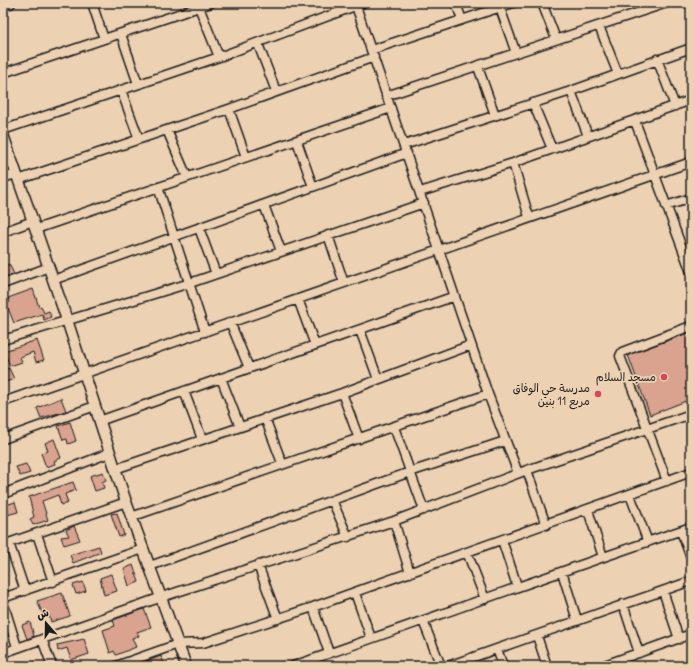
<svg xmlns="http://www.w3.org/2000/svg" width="694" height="669" viewBox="0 0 694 669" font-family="Delius,'Playpen Sans Arabic',sans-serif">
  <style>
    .building { fill: #d9a390; stroke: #1c1c1c }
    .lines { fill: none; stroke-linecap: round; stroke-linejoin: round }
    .minor-casing { stroke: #1c1c1c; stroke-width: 11 }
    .tertiary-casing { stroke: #1c1c1c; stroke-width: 13 }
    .minor { stroke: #ecd1b3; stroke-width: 8 }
    .tertiary { stroke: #ecd1b3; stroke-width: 10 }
    .poi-dot { fill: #d1495b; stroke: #ecd1b3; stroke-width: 1.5 }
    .labels { text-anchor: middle; stroke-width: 3.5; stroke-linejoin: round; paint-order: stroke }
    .poi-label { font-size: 11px; fill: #1c1c1c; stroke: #ecd1b3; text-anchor: end }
  </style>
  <rect width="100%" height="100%" fill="#ecd1b3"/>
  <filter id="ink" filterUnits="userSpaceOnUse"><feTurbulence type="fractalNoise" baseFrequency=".025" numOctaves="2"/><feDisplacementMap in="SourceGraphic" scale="8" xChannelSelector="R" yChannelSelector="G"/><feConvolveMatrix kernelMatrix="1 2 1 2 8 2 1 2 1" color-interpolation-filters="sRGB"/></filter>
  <g filter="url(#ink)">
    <path class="building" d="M9 264 14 274 5 277 3 267Z
      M33 289 39 307 41 306 44 313 49 311 51 317 44 320 42 314 14 323 6 303 10 302 8 298Z
      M691 332V399L650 415 628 355Z
      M37 340 44 360 36 362 33 352 20 357 22 362 10 366 4 351Z
      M9 368 14 379 3 383V371Z
      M61 398 66 411 41 418 37 408Z
      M70 422 76 441 68 444 67 439 63 440 58 426Z
      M54 439 61 458 54 461 55 464 46 467 41 453 48 451 45 443Z
      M26 464 30 473 20 476 16 467Z
      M103 472 106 480 102 482 104 488 95 491 90 476Z
      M73 482 76 490 65 494 68 503 61 505 58 495 42 501 48 520 33 525 30 519 34 517 29 497Z
      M15 502 18 512 3 516V506Z
      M117 513 124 535 119 537 111 514Z
      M74 526 80 540 64 545 61 537 69 536 66 530Z
      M99 546 101 552 73 563 70 555Z
      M133 565 139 582 129 586 124 569Z
      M111 574 117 591 104 595 100 578Z
      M83 582 86 591 76 594 73 585Z
      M62 593 70 616 51 622 49 615 44 617 37 601Z
      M144 609 151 627 137 632 139 636 132 638 136 647 116 655 114 651 110 653 103 630 115 626 113 620Z
      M30 622 34 636 27 639 22 625Z
      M84 639 89 654 71 660 67 648 58 651 57 645Z
      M161 656 165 666H137V665Z"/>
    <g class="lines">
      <g class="minor-casing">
        <path id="minor" d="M92 3 104 39
          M355 3 488 394 518 473
          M456 3 462 20
          M542 3 556 39
          M199 7 219 57
          M500 8 516 53
          M599 26 618 74
          M121 34 138 84
          M258 44 276 91
          M371 50 513 3
          M657 59 675 106
          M478 67 495 115
          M3 73 211 3
          M121 90 139 139
          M571 91 588 136
          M386 96 667 3
          M533 103 552 149
          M229 109 246 157
          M635 121 691 272
          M3 130 219 57 363 3
          M167 130 187 177
          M297 141 313 187
          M404 145 571 91 691 48
          M513 163 529 217
          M3 178 16 174
          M18 180 229 109 374 57
          M158 187 205 332
          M420 192 513 163 691 100
          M264 205 281 251
          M666 206 691 198
          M199 228 216 274
          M36 229 391 108
          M3 232 33 221
          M328 235 344 283
          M53 280 407 153
          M3 284 49 267
          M298 299 315 345
          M230 322 249 368
          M360 330 378 379
          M3 340 190 283 424 203
          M221 378 240 427
          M184 391 202 439
          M342 393 359 439
          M3 402 691 162
          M265 418 282 463
          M99 421 455 296
          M394 427 424 510
          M3 439 95 406
          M115 469 342 393 471 345
          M527 470 546 525
          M667 481 620 356 622 352 691 326
          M3 494 109 453
          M630 495 648 542
          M332 500 348 537
          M588 510 603 557
          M131 517C250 475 369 435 488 394
          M394 521 410 573
          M681 531 691 558
          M37 534 53 582
          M502 540 517 586
          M9 543 25 591
          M3 545 126 502
          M467 552 485 599
          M258 565 278 619
          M150 566 410 472 505 441
          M562 572 577 620
          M663 591 679 639
          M355 593 371 638
          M3 598 143 549
          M3 602 17 647
          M623 604 639 653
          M313 607 329 653
          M423 621 441 666
          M537 636 547 666
          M42 639 52 666
          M497 649 503 666
          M3 653 162 597 394 521 527 470 691 414
          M116 666 178 644 203 643 313 607 691 472
          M293 666C426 620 558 572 691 527
          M448 666 691 581
          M602 666 691 634"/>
      </g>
      <g class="tertiary-casing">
        <path id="tertiary" d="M3 5 10 3
          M3 135 67 320 126 502 186 666"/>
      </g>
      <use href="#minor" class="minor"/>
      <use href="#tertiary" class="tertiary"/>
    </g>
  </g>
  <g class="poi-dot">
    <circle cx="664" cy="377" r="4"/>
    <circle cx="598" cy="394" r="4"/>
  </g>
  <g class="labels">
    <g class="poi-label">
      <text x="656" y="381">مسجد السلام</text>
      <text x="590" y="392">مدرسة حي الوفاق<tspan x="590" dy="13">مربع 11 بنين</tspan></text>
    </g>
  </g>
  <rect width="694" height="669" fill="none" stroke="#ecd1b3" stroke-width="16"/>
  <rect x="8" y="8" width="678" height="653" fill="none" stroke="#1c1c1c" stroke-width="1.5" filter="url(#ink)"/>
  <g transform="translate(46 623) rotate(340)" stroke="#ecd1b3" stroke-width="3" paint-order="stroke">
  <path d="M0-3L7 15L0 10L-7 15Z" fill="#1c1c1c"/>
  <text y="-6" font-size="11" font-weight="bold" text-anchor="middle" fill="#1c1c1c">ش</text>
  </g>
</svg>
